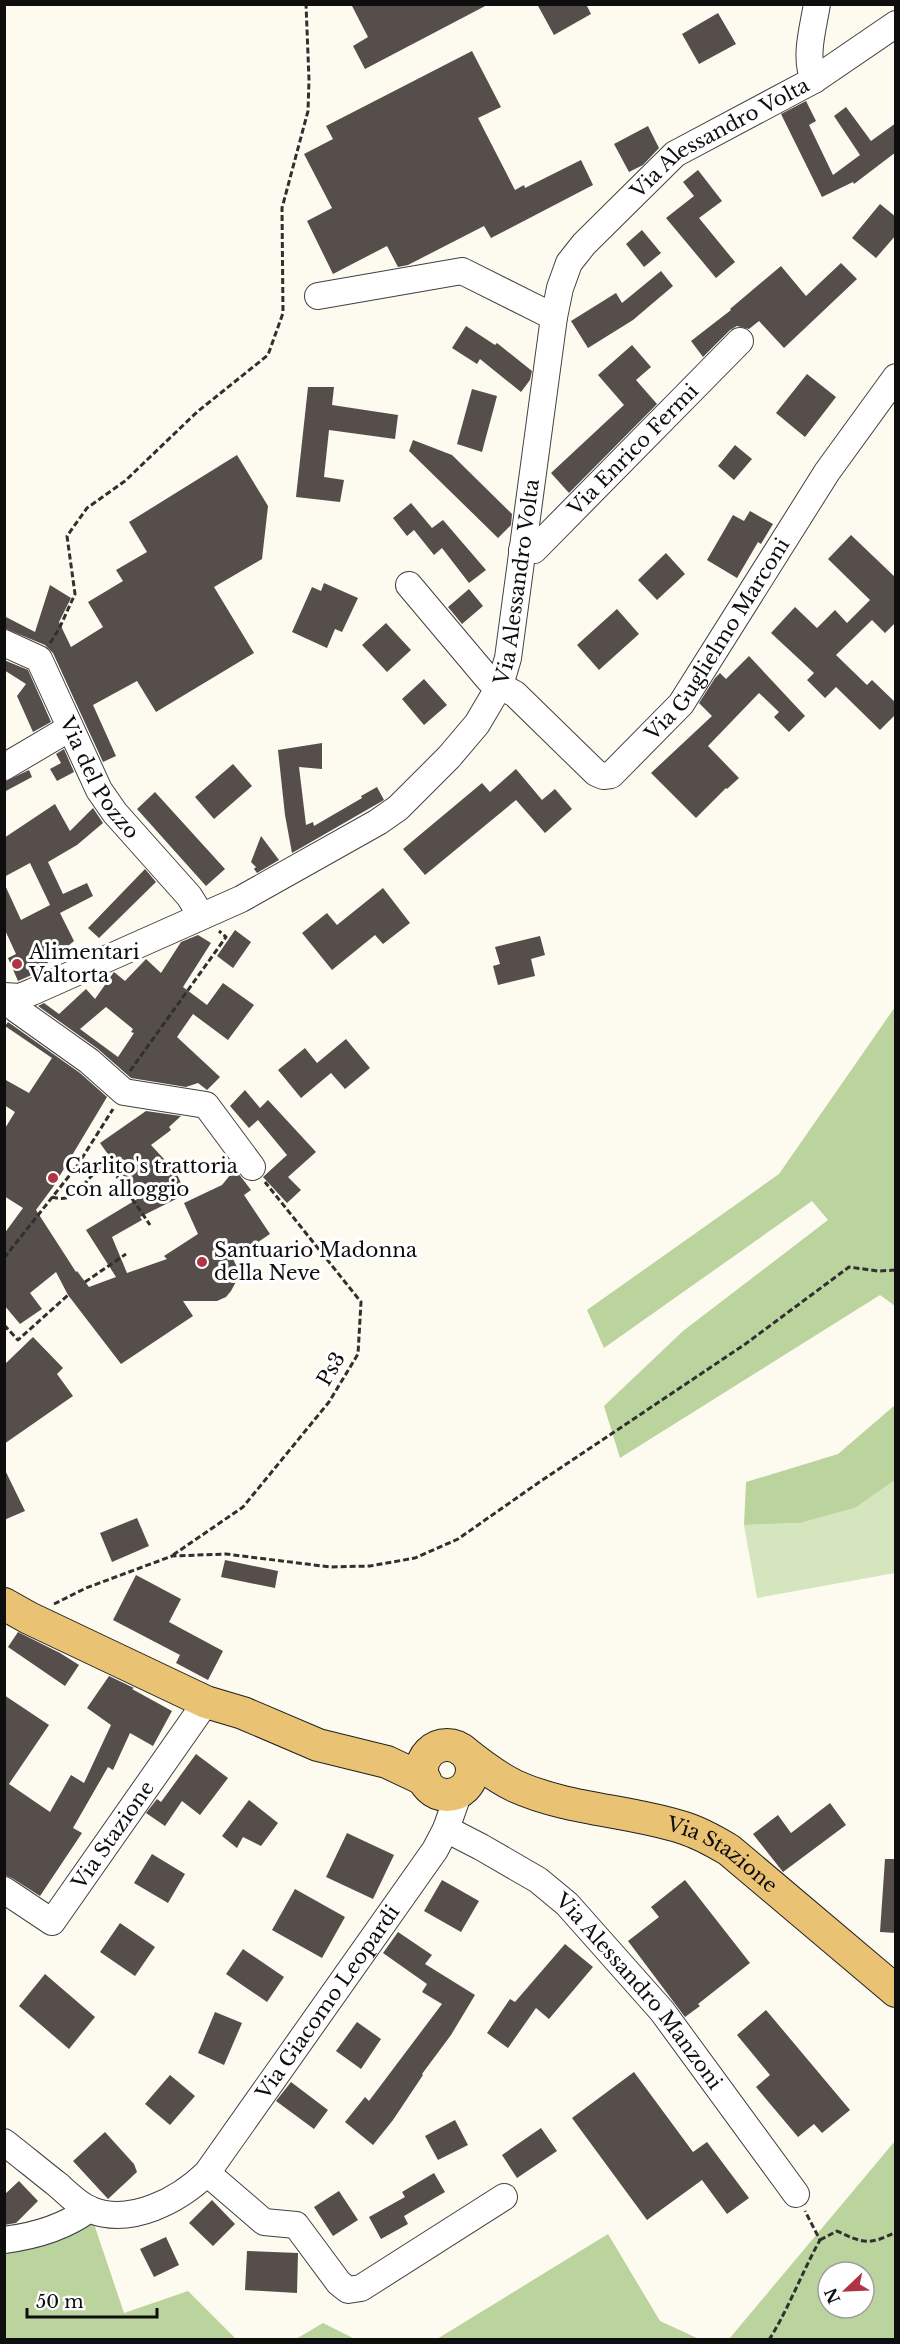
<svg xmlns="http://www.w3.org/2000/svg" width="900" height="2344" viewBox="0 0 900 2344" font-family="'Libre Baskerville',serif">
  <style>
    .green { fill: #d5e5bd }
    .forest { fill: #bbd49e; fill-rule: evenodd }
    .building { fill: #554e4b; fill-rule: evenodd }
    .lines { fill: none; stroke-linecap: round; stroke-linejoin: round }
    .minor-casing { stroke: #414141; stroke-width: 28 }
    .major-casing { stroke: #1f1f1f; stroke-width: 34 }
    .path { stroke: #303030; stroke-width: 3; stroke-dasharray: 6 3; stroke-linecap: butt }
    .minor { stroke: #fff; stroke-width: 26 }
    .major { stroke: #eac273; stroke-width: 32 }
    .poi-dot { fill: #af3446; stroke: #fff; stroke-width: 2 }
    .labels { text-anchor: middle; stroke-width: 6; stroke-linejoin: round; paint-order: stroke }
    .street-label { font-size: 20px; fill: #0e0e0e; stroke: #fff }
    .poi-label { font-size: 20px; fill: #0e0e0e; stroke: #fff; text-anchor: start }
  </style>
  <rect width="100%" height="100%" fill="#fdfaf0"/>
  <path class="green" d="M895 1480V1573L757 1598 744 1525 800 1523 855 1508Z"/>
  <path class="forest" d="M895 1007V1306L880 1295 620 1458 604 1406 683 1331 828 1220 812 1201 604 1348 587 1310 779 1174Z
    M895 1405V1480L855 1508 800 1523 744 1525 746 1482 838 1454Z
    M895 2141V2339H729ZM828 2272H864V2308H828Z
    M89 2209 124 2313 188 2291 236 2339 5 2340V2241Z
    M608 2234 660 2321 699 2339H437Z
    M323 2323 355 2339H296Z"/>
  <path class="building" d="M351 4H489L365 69 353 46 368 37Z
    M537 4H586L591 14 554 35Z
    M718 13 736 44 699 64 682 34Z
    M472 51 501 107 478 118 515 190 524 185 525 188 581 160 593 185 491 238 484 226 408 265 398 267 387 246 333 274 307 221 332 208 304 154 333 139 326 126Z
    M806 101 816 121 809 125 833 175 860 155 834 116 846 107 871 141 896 123V152L854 184 853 182 822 197 781 114Z
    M648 126 659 148 643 165 629 172 614 144Z
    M698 170 722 201 699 218 735 262 716 278 666 218 694 196 683 182Z
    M880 204 896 217V235L876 258 852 238Z
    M642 230 661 253 644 267 626 244Z
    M841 263 857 279 784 348 759 321 749 329 737 326 730 330 703 357 691 341 731 310 730 309 781 266 806 296Z
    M661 271 673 286 633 320 588 348 571 321 616 293 622 303Z
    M466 326 495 345 497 343 532 371 530 380 521 392 480 359 477 364 452 348Z
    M632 345 651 367 636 380 657 404 569 493 551 473 624 405 598 375Z
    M807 374 836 397 805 437 776 413Z
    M308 387H334L332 405 398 415 395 439 329 430 324 477 344 480 340 502 296 497Z
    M472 389 497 396 482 452 457 444Z
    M413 440 452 455 512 514 511 525 498 538 409 451Z
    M735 445 752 459 734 480 718 466Z
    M237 455 268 506 262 559 214 587 254 653 156 712 137 681 93 705 116 756 103 762 53 653 45 645 4 628V616L35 632 50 585 71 598 59 622 71 647 103 627 88 602 123 581 116 570 147 552 129 522Z
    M411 503 432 528 443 520 486 570 469 583 442 548 434 555 414 530 407 536 393 518Z
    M750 511 773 524 761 544 758 542 737 578 707 560 733 515 744 521Z
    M851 535 896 578V622L885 633 872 620 836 655 867 685 872 680 896 703V714L880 730 836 687 825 698 807 680 814 673 771 633 795 607 817 628 835 610 847 623 870 600 828 559Z
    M666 553 685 574 657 600 638 580Z
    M324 583 358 598 342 632 335 629 327 648 292 632 312 587 321 591Z
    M469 589 483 606 462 624 448 607Z
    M617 609 639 634 599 670 577 645Z
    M386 623 411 650 387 672 362 645Z
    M749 656 805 716 789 732 774 717 779 712 759 693 708 746 739 778 727 789 726 788 696 818 651 773 712 716 699 703 715 678 720 673 726 679Z
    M4 660 28 670 51 722 33 732 17 696 26 684 4 670Z
    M424 679 447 705 424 725 402 699Z
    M322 743V769L299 767 306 825 313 822 314 826 362 798 361 796 377 787 384 800 292 853 285 815 278 750Z
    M64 749 74 772 57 781 50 769 61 763 56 754Z
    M233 764 252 786 214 819 195 797Z
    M516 769 542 800 555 789 572 809 545 833 516 800 425 875 403 849 482 783 490 792Z
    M29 770 32 777 4 792V782Z
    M155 792 225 869 206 886 137 809Z
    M55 804 70 831 93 808 103 823 77 845 48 862 63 894 87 883 93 896 60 913 74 941 34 974 18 981 8 958 16 954 4 928V883L21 920 50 905 30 863 4 877V838Z
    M261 836 279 860 257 873 254 869 256 867 251 862Z
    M145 869 156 882 99 938 88 928Z
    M383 888 410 923 383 944 375 935 332 970 302 933 327 913 337 925Z
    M235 930 251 942 233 968 217 956Z
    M198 935 211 943 183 987 207 1005 223 983 254 1005 228 1040 193 1014 177 1037 220 1077 207 1090 198 1083 186 1087 131 1078 98 1049 38 1006 44 1003 59 1014 86 989 95 999 114 972 125 981 146 959 161 973 181 942ZM106 1007 133 1029 131 1032 134 1033 118 1057 80 1029Z
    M540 936 545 955 531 959 535 976 498 985 493 966 500 964 495 947Z
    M8 1022 80 1073 107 1097 53 1187 36 1210 76 1272 77 1271 89 1287 116 1277 86 1230 139 1198 100 1143 146 1111 181 1116 169 1127 171 1130 151 1145 176 1172 186 1194 140 1217 142 1220 112 1237 127 1273 167 1259 164 1256 198 1234 184 1203 222 1185 235 1169 251 1190 244 1195 270 1234 233 1259 238 1269V1278L231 1291 226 1297 217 1301H183L193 1316 121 1364 68 1295 56 1272 30 1293 42 1309 20 1324 4 1305V1234L23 1208 4 1196V1130L15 1112 4 1105V1079L29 1093 52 1058 5 1026Z
    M346 1039 370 1068 345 1089 331 1073 301 1098 278 1070 305 1048 317 1063Z
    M245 1090 260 1108 268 1100 316 1152 288 1177 301 1190 287 1203 263 1177 287 1155 258 1120 249 1128 230 1106Z
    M33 1337 63 1368 57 1374 73 1396 4 1444V1365Z
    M4 1468 25 1511 4 1520Z
    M137 1518 149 1546 112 1562 100 1533Z
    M225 1560 278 1571 275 1588 221 1577Z
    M136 1575 181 1599 169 1622 223 1651 208 1680 176 1663 180 1655 113 1620Z
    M18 1632 60 1653 79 1665 65 1686 8 1647Z
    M109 1676 134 1688 132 1689 172 1711 153 1746 130 1733 113 1770 108 1767 73 1828 82 1833 40 1896 12 1878 4 1875V1695L49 1725 9 1784 50 1812 71 1775 84 1783 111 1725 87 1708Z
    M196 1754 228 1778 200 1815 182 1801 165 1826 146 1813 157 1799 161 1802Z
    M249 1800 278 1823 261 1846 243 1837 237 1848 222 1836Z
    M830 1803 846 1825 783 1872 753 1834 778 1815 791 1833Z
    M347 1833 394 1855 373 1899 326 1877Z
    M152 1854 185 1874 168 1903 134 1883Z
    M885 1859H896V1933L880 1932Z
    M442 1880 479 1901 461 1932 424 1911Z
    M685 1880 750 1963 698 2004 700 2006 685 2017 628 1941 659 1917 651 1907Z
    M295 1889 345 1917 322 1958 272 1930Z
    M120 1923 155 1947 135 1976 100 1952Z
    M398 1932 432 1955 425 1964 475 1995 451 2035 422 2074 423 2075 393 2120 373 2145 345 2122 365 2097 369 2101 442 2004 422 1992 427 1984 383 1953Z
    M565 1944 593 1967 549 2019 536 2008 508 2048 487 2033 510 1999 515 2002Z
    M243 1949 284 1977 267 2002 226 1974Z
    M45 1974 95 2017 69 2049 19 2006Z
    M766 2010 850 2110 822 2133 814 2124 798 2137 756 2087 770 2075 737 2035Z
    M215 2012 242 2023 224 2065 198 2053Z
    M357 2022 381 2039 361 2069 336 2051Z
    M634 2072 693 2152 707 2142 749 2198 727 2214 702 2180 647 2220 572 2118Z
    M170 2075 195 2096 170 2125 145 2104Z
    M291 2082 328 2110 314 2129 276 2101Z
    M455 2120 468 2145 438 2160 425 2136Z
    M541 2128 557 2151 517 2178 502 2155Z
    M105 2132 134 2164 137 2172 108 2199 73 2161Z
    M434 2173 445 2192 404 2216 408 2224 381 2239 369 2217 405 2197 402 2192Z
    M19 2181 38 2201 16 2223 4 2225V2195Z
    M339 2191 358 2220 333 2236 314 2207Z
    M212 2200 235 2224 213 2246 189 2223Z
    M166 2237 179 2265 154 2277 140 2249Z
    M247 2251 298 2253 297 2293 245 2290Z"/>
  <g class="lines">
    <g class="minor-casing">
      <g id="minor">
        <path d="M814 80C804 57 813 29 817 4"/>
        <path d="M318 296 462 271 554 317"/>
        <path id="s1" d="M522 550H534L740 341"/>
        <path id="s2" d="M409 585 489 680 515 694 596 773 603 776 611 775 681 704 827 472 896 377"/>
        <path id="s3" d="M4 643 39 659 99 790 115 813 189 896 201 915"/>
        <path d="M4 767 70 728"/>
        <path id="s4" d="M4 996 20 997 32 992 241 899 378 822 398 808 449 757 477 724 500 685 508 658 554 317 560 288 569 263 584 244 675 154 814 80 896 24"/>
        <path d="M11 997 16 1009 89 1061 124 1092 206 1105 252 1167"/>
        <path id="s5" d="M446 1829 481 1847 538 1880 567 1904 662 2011 796 2194"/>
        <path id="s6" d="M4 1890 52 1922 206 1702"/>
        <path id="s7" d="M4 2142C22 2156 40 2171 58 2185 68 2194 79 2205 91 2210 131 2226 179 2200 207 2173L435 1850 446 1829 459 1792"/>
        <path d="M207 2173 264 2222 296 2225 339 2283 348 2290 361 2288 504 2197"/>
        <path d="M4 2240C35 2236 64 2228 89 2209"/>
      </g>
    </g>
    <g class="major-casing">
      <g id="major">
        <path d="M4 1604 29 1618 206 1702 243 1713 318 1745 387 1762 425 1780"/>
        <circle cx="447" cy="1770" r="25"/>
        <path id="s8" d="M462 1750C478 1763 496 1777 515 1786 568 1810 629 1810 684 1828 700 1833 714 1841 729 1850L896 1991"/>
      </g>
    </g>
    <path class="path" d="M50 643 59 629 75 594 67 536 87 508 125 481 197 412 268 355 283 313 282 208 308 111 309 80 306 4
      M130 1071 226 937 219 931
      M52 1197C80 1205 82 1178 104 1166L116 1175 150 1225
      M4 1258 77 1166 113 1109
      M85 1282 126 1254
      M4 1325 18 1340 68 1295
      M173 1555 243 1507 329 1402 358 1354 361 1302 265 1182
      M54 1604 86 1588 172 1556 226 1554 330 1567 370 1566 415 1558 458 1539 538 1483 744 1345 849 1267 878 1271 896 1270
      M820 2240 837 2231C864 2244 870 2245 896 2232
      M769 2340C789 2308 802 2272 820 2240L805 2211"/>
    <use href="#minor" class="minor"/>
    <use href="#major" class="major"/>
  </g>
  <g class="poi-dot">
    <circle cx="17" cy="964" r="6"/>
    <circle cx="53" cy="1178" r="6"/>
    <circle cx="202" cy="1262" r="6"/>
  </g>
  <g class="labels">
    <g class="street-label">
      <text dy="7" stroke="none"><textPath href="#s4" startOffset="1227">Via Alessandro Volta</textPath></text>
      <text dy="7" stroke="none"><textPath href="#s1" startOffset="153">Via Enrico Fermi</textPath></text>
      <text dy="7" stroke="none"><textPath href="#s4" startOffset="705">Via Alessandro Volta</textPath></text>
      <text dy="7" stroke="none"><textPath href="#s2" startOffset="456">Via Guglielmo Marconi</textPath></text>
      <text dy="7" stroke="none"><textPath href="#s3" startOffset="172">Via del Pozzo</textPath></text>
      <text transform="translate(331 1369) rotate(-60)" y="7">Ps3</text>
      <text dy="7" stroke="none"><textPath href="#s6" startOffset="164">Via Stazione</textPath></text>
      <text dy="7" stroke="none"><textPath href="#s8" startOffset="285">Via Stazione</textPath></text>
      <text dy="7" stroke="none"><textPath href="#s5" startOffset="256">Via Alessandro Manzoni</textPath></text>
      <text dy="7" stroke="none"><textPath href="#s7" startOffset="448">Via Giacomo Leopardi</textPath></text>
    </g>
    <g class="poi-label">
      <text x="29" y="959">Alimentari<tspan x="29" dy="23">Valtorta</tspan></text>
      <text x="65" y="1173">Carlito's trattoria<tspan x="65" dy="23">con alloggio</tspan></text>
      <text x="214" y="1257">Santuario Madonna<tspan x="214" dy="23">della Neve</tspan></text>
    </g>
  </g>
  <rect width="900" height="2344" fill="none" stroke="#0e0e0e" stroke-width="12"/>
  <g transform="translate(846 2290) rotate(247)"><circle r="28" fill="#ffffff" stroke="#9f9f9f" stroke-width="1.5"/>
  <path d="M0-4.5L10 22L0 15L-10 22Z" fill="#af3446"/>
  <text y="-9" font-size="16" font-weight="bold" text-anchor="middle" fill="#0e0e0e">N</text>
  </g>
  <path d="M27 2308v9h130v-9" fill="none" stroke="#0e0e0e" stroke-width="3"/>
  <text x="36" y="2308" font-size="18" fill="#0e0e0e" stroke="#ffffff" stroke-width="4.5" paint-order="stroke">50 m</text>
</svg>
